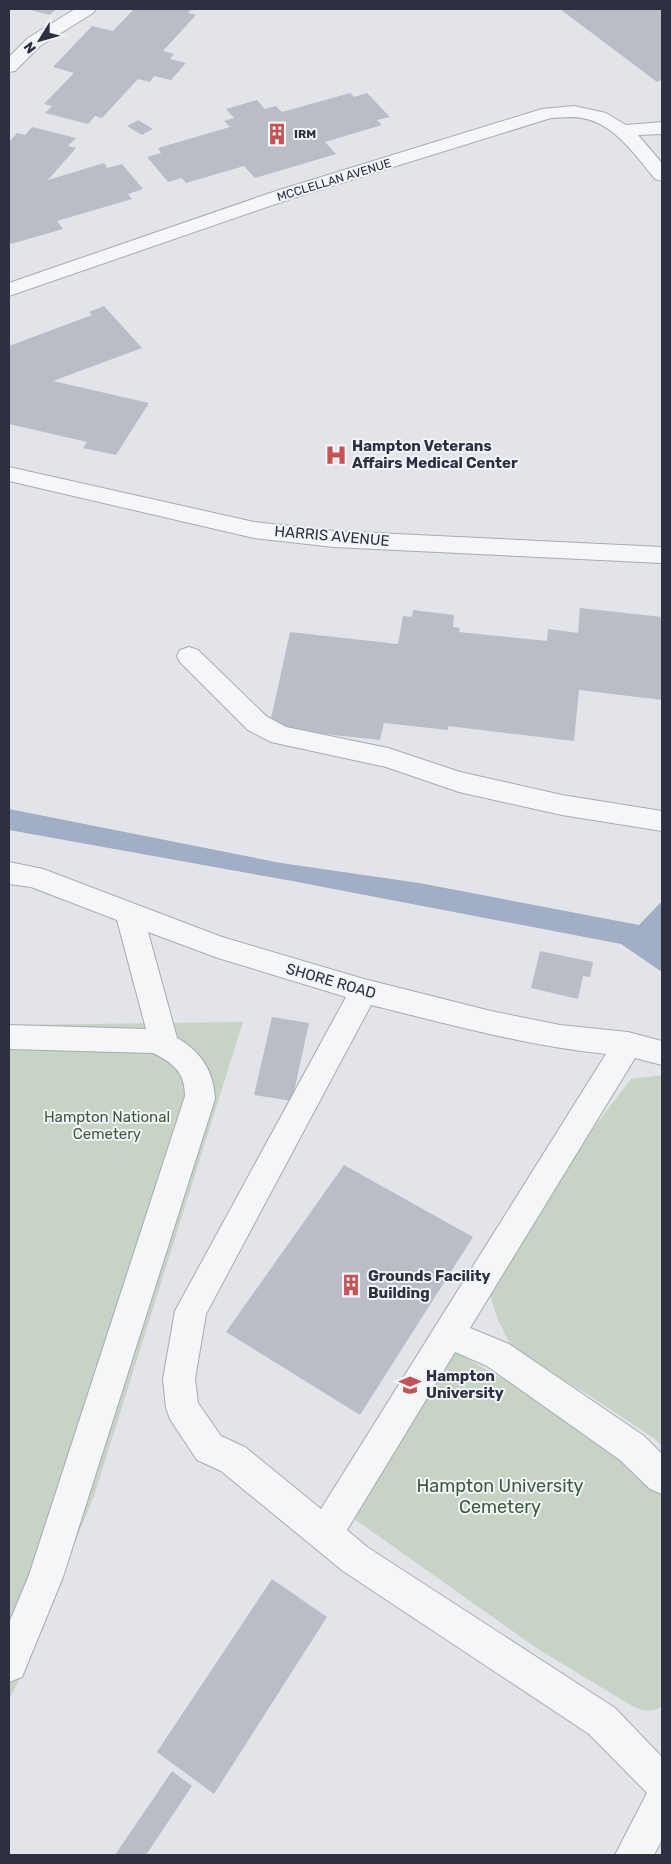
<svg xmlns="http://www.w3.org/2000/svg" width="671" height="1864" viewBox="0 0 671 1864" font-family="Rubik,sans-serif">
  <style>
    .green { fill: #c6d3c5 }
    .water { fill: #a1aec6 }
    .building { fill: #babdc6 }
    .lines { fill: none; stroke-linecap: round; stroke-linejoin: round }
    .minor-casing { stroke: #a8aab4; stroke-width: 2 }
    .minor { fill: #f5f6f8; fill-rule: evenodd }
    .labels { text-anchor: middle; stroke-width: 4; stroke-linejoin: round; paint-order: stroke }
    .far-poi-label { font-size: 12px; font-weight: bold; fill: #2c3040; stroke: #f2f4f7; text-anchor: start }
    .far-street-label { font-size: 12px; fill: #2c3040; stroke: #f2f4f7 }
    .poi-label { font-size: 15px; font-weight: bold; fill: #2c3040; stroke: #f2f4f7; text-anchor: start }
    .street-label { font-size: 15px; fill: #2c3040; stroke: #f2f4f7 }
    .park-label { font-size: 15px; fill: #3c5b3a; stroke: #f2f4f7 }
    .near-park-label { font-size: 18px; fill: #3c5b3a; stroke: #f2f4f7 }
  </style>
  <rect width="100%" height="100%" fill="#e3e4ea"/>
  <path class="green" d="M243 1022 94 1496 19 1680 9 1699V1025Z
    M662 1075V1447L655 1439 587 1394 520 1355 509 1342 498 1320 489 1292 579 1147 631 1079Z
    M455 1352 548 1404 627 1462 662 1493V1706C649 1715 640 1710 627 1703L535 1647 353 1518Z"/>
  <path class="water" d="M9 809 281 863 419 883 639 925 662 901V972L621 944 292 881 9 830Z"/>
  <path class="building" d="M27 9H56L50 15Z
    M134 9H192L188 13 196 15 163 51 174 54 170 59 186 63 171 80 154 76 150 82 138 79 102 118 95 116 88 124 45 113 52 106 44 104 74 73 53 67 92 26 113 31Z
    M560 9H662V80L657 82Z
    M350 93 354 97 367 93 390 117 377 120 382 125 325 142 336 154 255 178 244 166 186 183 182 178 168 182 147 157 161 153 158 148 230 127 224 121 234 118 226 109 257 100 265 109 276 106 282 112Z
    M138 120 153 129 142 135 127 126Z
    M32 127 76 138 68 146 76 148 48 180 104 163 107 168 122 164 143 189 128 194 132 199 57 221 63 229 11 244 9 241V142L17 133 25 135Z
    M104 306 142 348 53 381 149 403 116 455 83 448 87 442 9 424V346L92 315 89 312Z
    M580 608 662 617V700L579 690 574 741 448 726V730L384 723 380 740 269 728 290 632 398 644 403 616 412 617 413 610 454 615 453 627 460 628 459 632 547 641 548 629 578 633Z
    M540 951 593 962 590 977 583 976 578 999 531 988Z
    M272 1017 309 1023 292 1101 254 1095Z
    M344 1165 473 1237 360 1415 226 1332Z
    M272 1579 327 1617 214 1794 157 1752Z
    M172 1771 192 1786 146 1855H115Z"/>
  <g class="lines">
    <g class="minor-casing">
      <path id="minor" d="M75 9H96L93 13 40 46 15 71 9 72V57L28 38Z
        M574 106 606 113 626 125 662 122V134L638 135 662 163V181L655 179C636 156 614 123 582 118 572 116 561 118 551 118L290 199 9 296V283L276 191 542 109Z
        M9 467 254 522 334 531 662 547V563L334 547 254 538 9 481Z
        M189 647 198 650 266 716 286 727 388 748 460 772 562 795 662 811V831L562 815 459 792 386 767 271 742 248 730 180 662 177 656 180 650Z
        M9 862 43 869 222 937 364 979 491 1011 560 1025 628 1032 662 1041V1065L635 1058 470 1328 509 1344 644 1436 662 1454V1494L650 1489 620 1460 487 1366 455 1352 347 1530 367 1547 615 1708 662 1757V1840L654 1855H615L647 1793 589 1734 343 1571 221 1471 197 1460 170 1419 166 1408 163 1379 175 1311 346 997 218 958 148 932 177 1038C201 1051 214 1072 215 1099L63 1577 22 1677 9 1682V1623L29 1575 185 1096C185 1072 173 1063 153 1053L9 1049V1025L146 1029 117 920 31 887 9 884ZM371 1005C449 1024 526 1046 606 1054L321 1509 245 1447 221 1436 198 1403 195 1379 206 1314Z"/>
    </g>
    <use href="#minor" class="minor"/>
  </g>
  <defs>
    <g id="building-bare" transform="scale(1.725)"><path d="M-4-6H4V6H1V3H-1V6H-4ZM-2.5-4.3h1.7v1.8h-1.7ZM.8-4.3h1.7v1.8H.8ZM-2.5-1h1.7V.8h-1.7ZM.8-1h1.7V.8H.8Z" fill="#c35354" stroke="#f2f4f7" stroke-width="2.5" paint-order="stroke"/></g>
    <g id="hospital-bare" transform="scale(1.725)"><path d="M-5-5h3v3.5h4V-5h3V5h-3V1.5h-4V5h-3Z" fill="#c35354" stroke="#f2f4f7" stroke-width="2.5" paint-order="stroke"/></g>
    <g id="university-bare" transform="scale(1.725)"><path d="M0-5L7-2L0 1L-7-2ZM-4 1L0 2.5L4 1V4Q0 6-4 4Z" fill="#c35354" stroke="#f2f4f7" stroke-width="2.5" paint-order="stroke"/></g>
  </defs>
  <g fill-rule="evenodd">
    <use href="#building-bare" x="277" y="134"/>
    <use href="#hospital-bare" x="336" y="455"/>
    <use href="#building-bare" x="351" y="1285"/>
    <use href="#university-bare" x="410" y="1385"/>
  </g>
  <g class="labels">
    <g class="far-poi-label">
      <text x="294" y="138">IRM</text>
    </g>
    <g class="far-street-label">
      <text transform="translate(334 180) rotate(-17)" y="4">MCCLELLAN AVENUE</text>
    </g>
    <g class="poi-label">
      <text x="352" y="451">Hampton Veterans<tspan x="352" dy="17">Affairs Medical Center</tspan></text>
      <text x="368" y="1281">Grounds Facility<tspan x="368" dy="17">Building</tspan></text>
      <text x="426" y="1381">Hampton<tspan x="426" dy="17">University</tspan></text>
    </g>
    <g class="street-label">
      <text transform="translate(332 536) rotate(5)" y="5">HARRIS AVENUE</text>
      <text transform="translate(331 981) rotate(16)" y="5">SHORE ROAD</text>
    </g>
    <g class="park-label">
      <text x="107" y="1122">Hampton National<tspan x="107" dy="17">Cemetery</tspan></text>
    </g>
    <g class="near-park-label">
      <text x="500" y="1492">Hampton University<tspan x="500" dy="21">Cemetery</tspan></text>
    </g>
  </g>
  <rect width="671" height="1864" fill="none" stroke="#2c3040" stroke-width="20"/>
  <g transform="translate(40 40) rotate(233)" stroke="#f2f4f7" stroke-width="4" paint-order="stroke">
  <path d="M0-4L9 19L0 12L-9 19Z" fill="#2c3040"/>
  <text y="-8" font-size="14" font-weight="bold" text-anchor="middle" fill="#2c3040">N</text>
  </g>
</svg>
